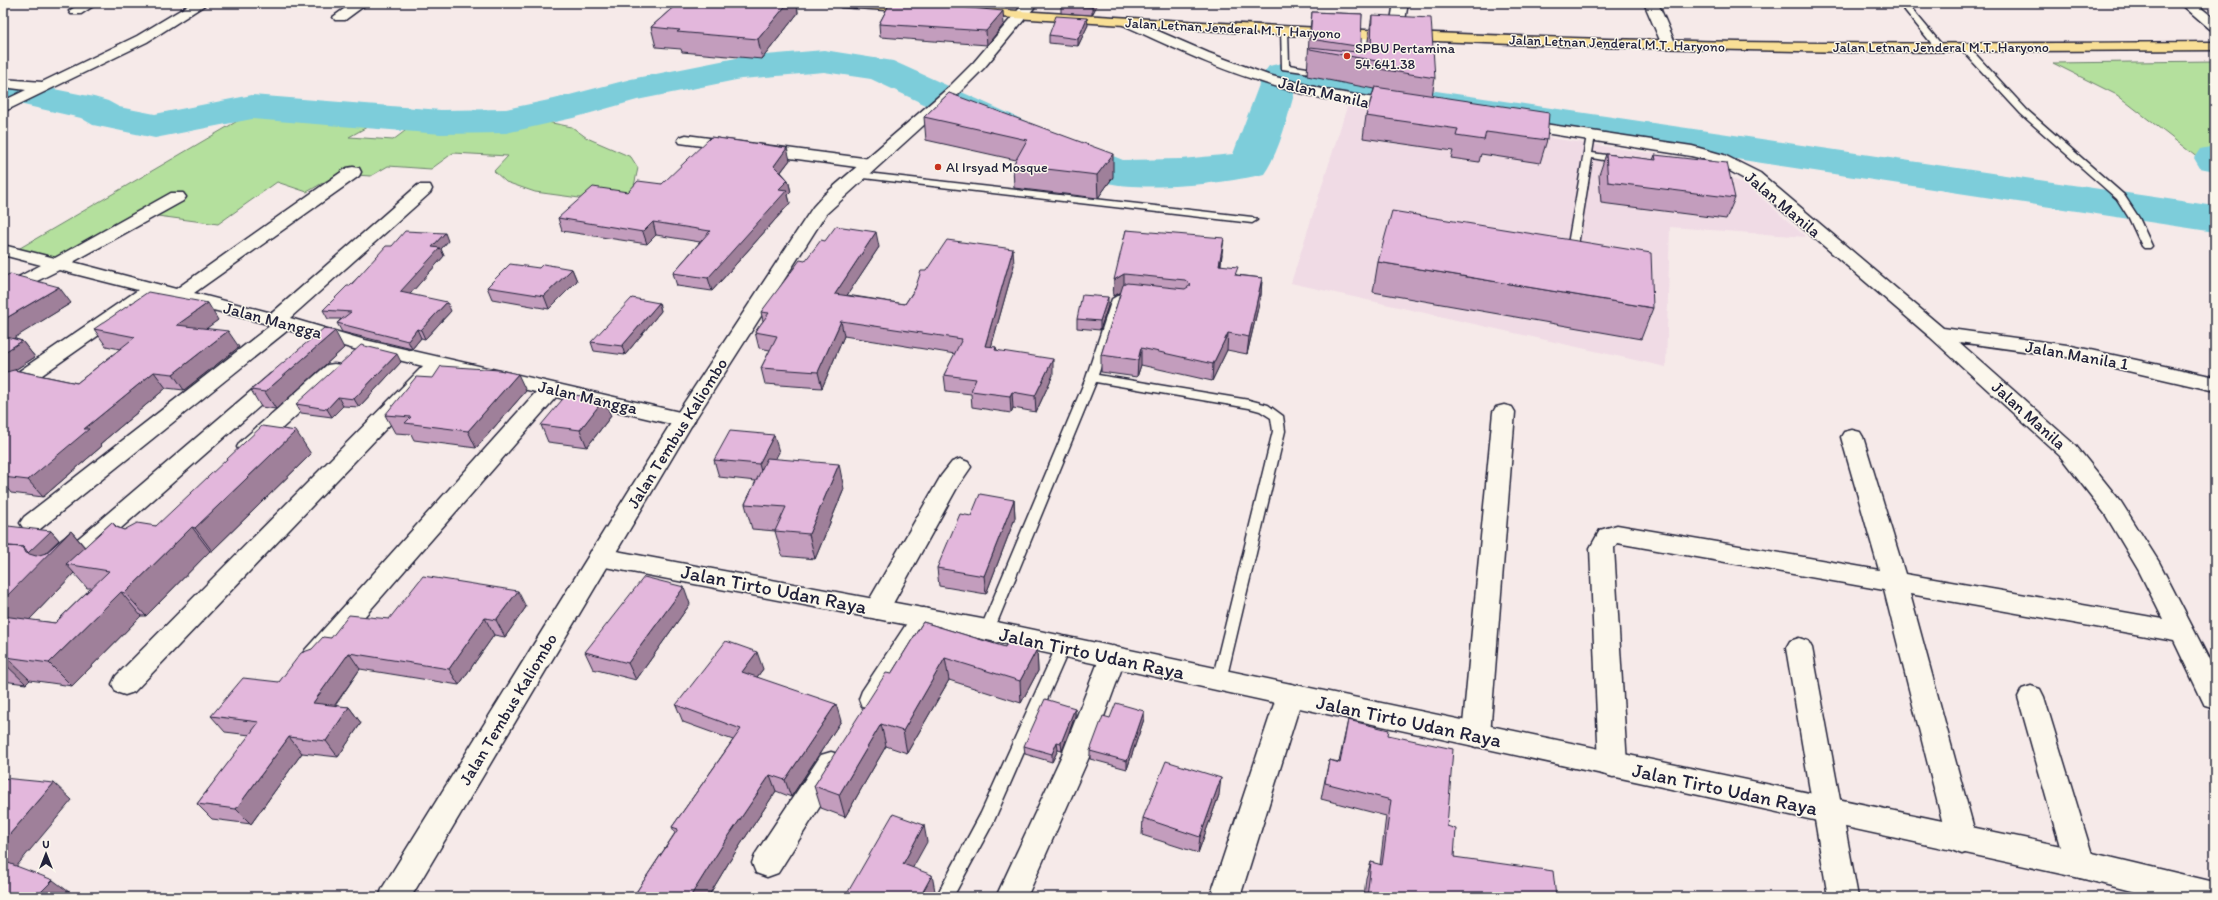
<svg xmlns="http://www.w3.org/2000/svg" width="2218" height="900" viewBox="0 0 2218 900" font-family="Itim,sans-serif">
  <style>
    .built { fill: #f0dbe5 }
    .green { fill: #b4e09d; stroke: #6b816c }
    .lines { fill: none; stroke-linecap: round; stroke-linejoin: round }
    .river { fill: #7dcdda; fill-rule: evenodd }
    .service-casing { stroke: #22223b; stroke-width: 3 }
    .minor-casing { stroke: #22223b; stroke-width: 3 }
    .tertiary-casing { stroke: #22223b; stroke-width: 3 }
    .secondary-casing { stroke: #22223b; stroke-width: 3 }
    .primary-casing { stroke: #22223b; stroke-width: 3 }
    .service { fill: #fbf7ec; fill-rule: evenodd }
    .minor { fill: #fbf7ec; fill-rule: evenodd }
    .tertiary { fill: #fbf7ec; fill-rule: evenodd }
    .secondary { fill: #fbf7ec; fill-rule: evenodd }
    .primary { fill: #f9df96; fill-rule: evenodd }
    .wall { fill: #c39dbd; stroke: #22223b; fill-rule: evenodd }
    .shaded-wall { fill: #9f809a; stroke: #22223b }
    .building { fill: #e3b7dc; stroke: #22223b }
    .poi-dot { fill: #c8321e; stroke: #fbf7ec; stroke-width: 1.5 }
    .labels { text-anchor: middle; stroke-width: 3; stroke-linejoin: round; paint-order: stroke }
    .far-street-label { font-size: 14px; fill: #22223b; stroke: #fbf7ec }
    .far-poi-label { font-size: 14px; fill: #22223b; stroke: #fbf7ec; text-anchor: start }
    .street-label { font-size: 17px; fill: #22223b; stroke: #fbf7ec }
    .near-street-label { font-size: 20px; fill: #22223b; stroke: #fbf7ec }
  </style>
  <rect width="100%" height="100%" fill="#f6eae9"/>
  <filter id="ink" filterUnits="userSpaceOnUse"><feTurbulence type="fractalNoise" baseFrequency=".025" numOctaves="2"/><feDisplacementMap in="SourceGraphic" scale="8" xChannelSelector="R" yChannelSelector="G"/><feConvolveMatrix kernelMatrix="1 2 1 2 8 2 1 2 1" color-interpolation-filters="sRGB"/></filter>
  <g filter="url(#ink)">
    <path class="built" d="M1347 107 1689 159 1748 186 1806 237 1670 227 1666 367 1291 283Z"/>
    <path class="green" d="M2215 61V163L2203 162 2117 95 2053 63Z
      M267 114 318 115 378 121 349 137 393 140 413 125 547 122 572 127 587 138 631 157 638 168 632 195 609 202 535 192 506 182 494 171 508 156 453 153 431 169 388 166 371 176 338 174 307 192 277 182 218 224 150 215 67 265 8 255 246 116Z"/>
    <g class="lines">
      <path class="river" d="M824 50 893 61 1030 123 1123 160 1182 159 1233 154 1263 74 1269 66 1282 63 1348 78 2215 206V232L1348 100 1296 88C1287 117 1281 149 1264 174 1224 184 1142 192 1103 182L1002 141 871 79 824 72 741 79 637 100 573 118 506 133 441 134 252 119 155 138 93 125 81 118 19 104 3 103V81L19 82 94 97 108 101 119 107 155 114 252 95 441 110 506 109 554 99 631 79 741 57Z
        M2215 146V171L2200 168 2194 158 2200 149Z"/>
      <g class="service-casing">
        <path id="service" d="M1899 3H1907L1942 45V49H1936Z
          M1281 28 1288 30 1289 65 1325 71V75L1282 69Z
          M1361 33 1368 35 1367 66 1363 68 1359 66Z
          M1961 45H1967L2027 110 2124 195 2139 218 2152 246 2150 248H2144L2142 246 2129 218 2117 199 2021 114 1961 49Z
          M1591 132 1595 135 1592 153 1620 157 1624 160 1620 163 1592 158 1578 245 1564 255 1559 252 1568 244 1587 135Z
          M858 172 1252 217 1257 220 1252 223 855 177 853 175Z
          M1124 292 1136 293 1141 296C1136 302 1128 297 1122 301L1098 375 1249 400 1268 405 1283 416 1285 431 1226 680 1224 684 1219 686 1214 684 1212 680 1273 431 1271 418 1260 411 1249 408 1096 382 994 630 992 634 987 636 982 634 980 630 1086 378 1112 299Z
          M1063 641 1068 643 1070 647 993 823 953 897H936L981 813 1056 647 1058 643Z"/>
      </g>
      <g class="minor-casing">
        <path id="minor" d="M81 3H98L81 14H71L69 11Z
          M192 3H208L147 42 3 112V101L26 90 3 87V79L42 82 137 36Z
          M352 3H368L345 20H335L333 17Z
          M1394 3H1408L1402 37 1395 41 1388 37Z
          M1644 3H1658L1676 45 1674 48H1664L1662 45Z
          M1128 18 1209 53 1268 75 1326 90 1399 102 1404 104 1407 107 1404 110 1399 112C1351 105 1304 96 1259 81 1212 67 1168 45 1123 25L1121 22 1123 19Z
          M1518 120 1692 146 1724 155 1760 173 1943 328 2067 345 2215 377V391L2067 357 1959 342 2076 446 2121 502 2159 562 2215 671V709L2205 706 2174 641 1910 594 1977 840 1972 850 1962 854 1952 850 1947 840 1884 590 1617 543 1614 548 1627 765 1623 774 1613 777 1603 774 1599 765 1590 548 1600 530 1617 525 1879 570 1841 437 1844 432 1852 430 1860 432 1863 437 1905 574 2163 619 2139 571 2105 514 2060 456 1930 337 1748 181 1712 161 1691 156 1512 128 1510 125 1512 122Z
          M686 135 871 159 877 161 879 164 877 167 871 169 680 143 678 140 680 137Z
          M353 167 359 168 361 172 359 176 194 293 272 313 418 185H430L432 189 430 193 290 318 365 340 684 413 692 415 695 420 692 425 684 427 556 397 323 664 314 668 305 664 301 657 305 650 536 392 442 370 134 692 125 695 116 692 112 684 116 676 423 366 354 349 288 330 40 529 32 532 24 529 20 523 24 517 271 325 156 295 25 387 3 391V377L12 376 138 290 59 270 3 298V285L41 265 3 255V245L55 258 171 193H183L186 197 183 201 73 262 176 289 347 168Z
          M334 364 341 365 344 370 341 375 256 452 248 454 240 452 237 447 240 442 327 365Z
          M278 372 285 374 288 379 285 384 71 572 62 575 53 572 50 566 53 560 271 374Z
          M1504 405 1512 407 1515 412 1490 735 1486 743 1476 747 1466 743 1462 735 1493 412 1496 407Z
          M960 459 968 462 971 467 958 486 886 616 877 619 868 616 864 609 941 476 952 462Z
          M924 608 933 611 937 618 933 625 882 707 872 710 862 707 859 699 862 691 915 611Z
          M1799 638 1808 641 1812 648 1858 897H1828L1786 648 1790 641Z
          M1113 646 1122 650 1126 657 1089 757 1027 897H996L1061 757 1100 657 1104 650Z
          M1290 684 1299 687 1303 695 1240 897H1210L1277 695 1281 687Z
          M2031 686 2040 689 2044 697 2095 864 2091 874 2080 878 2069 874 2065 864 2018 697 2022 689Z
          M831 752 841 755 845 764 841 773 778 873 767 877 756 873 752 863 756 853 821 755Z"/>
      </g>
      <g class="tertiary-casing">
        <path id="tertiary" d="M2180 3H2195L2215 19V30L2210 29Z
          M600 548 987 620 2080 850 2214 882 2215 897H2155L2080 878 987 640 600 566 591 563 588 557 591 551Z"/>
      </g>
      <g class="secondary-casing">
        <path id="secondary" d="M1024 3H1038L984 68 957 95 826 214 694 421 411 897H379L383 887 676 415 813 207 824 195 947 89 974 62Z"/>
      </g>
      <g class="primary-casing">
        <path id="primary" d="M834 3C848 3 917 0 924 8L917 12 841 7Z
          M974 8C1213 24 1452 36 1691 41 1866 45 2040 43 2215 42V50L1849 52 1591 47 1282 35 969 15 967 12 969 9Z"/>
      </g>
      <use href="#service" class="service"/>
      <use href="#minor" class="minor"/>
      <use href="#tertiary" class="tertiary"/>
      <use href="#secondary" class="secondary"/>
      <use href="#primary" class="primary"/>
    </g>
    <path class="wall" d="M678 3H797L798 13 762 59 682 52 681 49 656 47 651 27Z
      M890 3H949L948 5H939L1004 24 987 45 880 37 879 24Z
      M1062 3H1098L1092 15 1061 13V6Z
      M1312 12 1362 14 1359 51 1368 49V41L1372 15 1435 78 1432 96 1547 140 1540 163 1481 154 1479 162 1451 158 1453 151 1363 138 1366 116 1374 89 1307 76 1309 38Z
      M1088 25 1078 46 1049 43V35Z
      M949 93 1113 177 1098 198 1014 188 1013 165 1016 160 926 140 924 117Z
      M1606 154 1653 160 1655 155 1735 198 1726 219 1601 203 1599 175Z
      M790 160 781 172 788 180 791 192 788 195 790 203 712 291 677 286 673 273 700 242 656 235 647 244 562 231 558 218 628 192 662 184Z
      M1126 230 1222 254 1221 265 1237 275 1262 278 1261 295 1247 354 1227 350 1212 381 1141 365 1137 377 1101 372V355L1121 292 1113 296Z
      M448 241 441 249 444 256 410 294 451 311 425 339 421 338 412 349 342 332 337 323 341 319H328L323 310 392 246Z
      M879 247 847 295 905 304 926 271 1014 265 991 347H996L997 350 1053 375 1036 412 1013 408 1011 413 972 407 971 394 946 391 944 375 955 354 844 336 822 388 765 384 761 368 770 350 759 348 755 332 763 321 761 312 805 261Z
      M1378 262 1653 308 1641 339 1373 292Z
      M539 268 572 269 577 281 549 309 492 299 487 287Z
      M3 277 71 303 13 338 22 341 35 357 15 370 77 383 120 349 106 346 94 329 218 320 206 328 239 347 184 390 166 388 100 444 102 446 43 497 11 493 7 488H3Z
      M659 303 661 311 625 355 594 351 591 342Z
      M1108 306 1100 330 1077 328V319Z
      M344 348 276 409 261 407 251 390Z
      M401 362 359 407 343 406 332 417 301 413 296 404Z
      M526 391 476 448 414 440 411 434 395 433 385 415Z
      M611 416 587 447 548 442 541 425Z
      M779 452 775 459 844 489 815 559 782 556 775 531 752 529 745 504 756 481 719 477 714 460Z
      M311 454 212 551H210L146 616H141L72 686 30 680 26 684 3 681V530L51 531 59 540 45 553 71 531 85 547 112 522 117 527 124 530 156 526ZM74 573 87 588H91L55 623 29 620Z
      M1014 500 1015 518 986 594 939 586 937 568 971 516Z
      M690 604 636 680 593 669 585 652Z
      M526 607 505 637 494 635 459 685 360 669 335 706 349 707 361 723 338 757 302 753 251 824 212 819 197 804 250 735 225 732 211 716 279 682 312 649 331 638 389 619Z
      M923 622 1005 647 1037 649 1038 671 1021 703 949 680 907 753 886 746 845 817 821 808 814 786 891 674Z
      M763 669 757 677 841 721 791 797 776 791 729 862 708 897H633L675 833 672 827 733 740 683 722 676 705Z
      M1075 708V716L1062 751 1058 750 1052 762 1025 754 1024 746Z
      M1144 711V719L1127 769 1090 759V751L1110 718Z
      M1348 720 1388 735 1447 826 1454 857 1556 897H1364L1366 878 1371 862 1380 865 1386 816 1321 799 1329 760 1339 762Z
      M1219 795 1198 853 1142 835 1143 818Z"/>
    <path class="shaded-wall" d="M788 3H797L798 13 762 59 758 39Z
      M1094 3H1098L1092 15V7Z
      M1003 11 1004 24 987 45 986 31Z
      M1087 18 1088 25 1078 46V39Z
      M1361 44 1359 58 1354 57 1356 46Z
      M787 148 790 160 776 178 774 166Z
      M1113 154V177L1098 198 1097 175Z
      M788 180 791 192 788 195 790 203 712 291 708 278 779 189Z
      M653 222 656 235 647 244 643 232Z
      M876 232 879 247 838 309 835 294Z
      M445 233 448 241 441 249 444 256 404 301 400 292 432 247Z
      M1224 238 1222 254 1218 281 1219 265Z
      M1013 249 1014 265 987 362 985 346Z
      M572 269 577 281 549 309 544 296Z
      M1124 274V291L1113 296 1114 280Z
      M1262 278 1261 295 1247 354 1249 337Z
      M59 287 71 303 3 345V320Z
      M1108 297V306L1100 330V321Z
      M447 302 451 311 425 339 421 330Z
      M208 303 218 320 188 342 177 325Z
      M659 303 661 311 625 355 622 346Z
      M841 321 844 336 822 388 818 372Z
      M417 329 421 338 412 349 408 341Z
      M228 331 239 347 184 390 173 374Z
      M335 331 344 348 276 409 265 392Z
      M1228 333 1227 350 1212 381 1213 364Z
      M22 341 35 357 7 375 3 376V353Z
      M1141 348V365L1137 377 1138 360Z
      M397 354 401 362 359 407 354 399Z
      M1053 359V375L1036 412 1035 396Z
      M154 372 166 388 100 444 102 446 43 497 28 480 84 429Z
      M518 374 526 391 476 448 468 431Z
      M1012 392 1013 408 1011 413 1010 396Z
      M338 397 343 406 332 417 327 409Z
      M604 399 611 416 587 447 580 430Z
      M296 431 311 454 212 551 195 528Z
      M774 435 779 452 764 482 759 464Z
      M839 464 844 489 815 559 809 534Z
      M1014 500 1015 518 986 594 984 576Z
      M192 527 210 551 146 616 125 593Z
      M51 531 59 540 36 562 71 531 91 555 66 564 74 573 12 638 3 629V600L26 555 23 547Z
      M684 587 690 604 636 680 628 663Z
      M518 591 526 607 505 637 496 620Z
      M121 592 141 616 72 686 49 663Z
      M485 618 494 635 459 685 449 669Z
      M1037 649 1038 671 1021 703 1020 681Z
      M757 652 763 669 748 689 742 672Z
      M349 653 360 669 325 719 313 703Z
      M6 657 30 680 26 684 3 662V660Z
      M945 658 949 680 907 753 903 731Z
      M836 704 841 721 791 797 785 780Z
      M349 707 361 723 338 757 326 741Z
      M1075 708V716L1062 751 1061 743Z
      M1144 711V719L1127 769V761Z
      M881 724 886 746 845 817 839 795Z
      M289 737 302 753 251 824 236 809Z
      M1057 742 1058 750 1052 762V754Z
      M770 775 776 791 729 862 708 897H690L722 846Z
      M1221 778 1219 795 1198 853 1200 837Z
      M54 783 72 800 15 868 3 865V842Z
      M924 825 927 842 906 880 903 864Z
      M932 875 935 891 932 897H920Z
      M53 880 73 895 71 897H36Z"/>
    <path class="building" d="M678 3H788L758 39 677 32 680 30 651 27Z
      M890 3H938L937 5 1003 11 986 31 879 24Z
      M1062 3H1094L1092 7 1061 6Z
      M1312 12 1362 14 1361 44 1356 46 1310 39Z
      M1372 15 1431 18 1435 78 1379 69 1382 62 1310 49V47L1356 52 1371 49Z
      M1056 16 1087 18 1078 39 1049 35Z
      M1375 87 1549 113 1547 140 1486 132 1484 140 1456 136 1458 129 1366 116Z
      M949 93 1113 154 1097 175 1013 165 1027 140 924 117Z
      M711 137 787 148 774 166 788 180 779 189 787 190 708 278 673 273 710 231 653 222 643 232 558 218 593 187 628 192 638 181 662 184Z
      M1606 154 1656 160 1655 155 1727 163 1735 198 1608 182Z
      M1392 211 1651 253 1653 308 1378 262Z
      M836 226 876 232 835 294 905 304 915 289 921 271H926L947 240 1013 249 985 346 996 347 995 350 1053 359 1035 396 1012 392 1010 396 971 391 976 379 944 375 962 339 841 321 818 372 761 368 777 336 755 332 769 313 761 312 800 260 805 261 821 240 825 241Z
      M1126 230 1224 238 1219 265 1238 267 1235 275 1262 278 1249 337 1228 333 1213 364 1141 348 1138 360 1101 355 1123 285 1127 283 1185 289 1191 285 1185 280 1124 274 1114 280Z
      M405 231 445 233 432 247 440 248 400 292 447 302 421 330 417 329 408 341 337 323 351 312 323 310 347 286H350L386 246H392Z
      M510 264 539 268 543 264 572 269 544 296 487 287Z
      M10 274 59 287 3 320V277Z
      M148 292 208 303 177 325 228 331 173 374 154 372 84 429H89L28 480 3 477V373L14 370 77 383 135 337 94 329Z
      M1082 295 1108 297 1100 321 1077 319Z
      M632 298 659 303 622 346 591 342Z
      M324 328 335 331 265 392 251 390Z
      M3 336 22 341 3 353Z
      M361 345 397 354 354 399 338 397 327 409 296 404Z
      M441 366 499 370 518 374 468 431 405 423 411 417 385 415 416 377 433 378Z
      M567 394 604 399 580 430 541 425Z
      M262 426 296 431 195 528 192 527 125 593 121 592 49 663 6 657 3 660V616L55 623 109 571 66 564 112 522 116 527 124 530 137 523 156 526Z
      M730 431 774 435 759 464 714 460Z
      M767 458 839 464 809 534 775 531 786 507 745 504Z
      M980 494 1014 500 984 576 937 568 960 514 971 516Z
      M8 526 51 531 28 553 23 547 7 546 3 550V530Z
      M71 531 3 600V550L7 546 23 547 26 553 36 556 46 553Z
      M423 576 518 591 496 620 485 618 449 669 349 653 313 703 349 707 326 741 289 737 236 809 197 804 259 722 211 716 243 678 279 682 301 653 312 649 323 637 331 638 349 615 389 619Z
      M644 577 684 587 628 663 585 652Z
      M923 622 1005 647 1009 640 1037 649 1020 681 945 658 903 731 881 724 839 795 814 786 886 673 891 674Z
      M726 641 757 652 742 672 836 704 785 780 770 775 722 846 690 897H633L678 829 672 827 741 729 676 705Z
      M1045 699 1075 708 1061 743 1057 742 1052 754 1024 746Z
      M1116 703 1144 711 1127 761 1090 751 1103 716 1110 718Z
      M1348 720 1389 730 1388 735 1453 749 1447 826 1456 829 1454 857 1553 871 1556 897H1367L1371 862 1382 865 1391 800 1325 783 1329 760 1340 763Z
      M1166 761 1221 778 1200 837 1143 818Z
      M3 778 54 783 3 842Z
      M893 814 924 825 903 864 932 875 920 897H845Z
      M3 861 53 880 36 897H3Z"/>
  </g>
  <g class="poi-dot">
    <circle cx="1347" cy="56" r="4"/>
    <circle cx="938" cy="167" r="4"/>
  </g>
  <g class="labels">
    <g class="far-street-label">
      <text transform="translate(1233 28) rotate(3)" y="5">Jalan Letnan Jenderal M.T. Haryono</text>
      <text transform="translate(1617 43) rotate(2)" y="5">Jalan Letnan Jenderal M.T. Haryono</text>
      <text x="1941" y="52">Jalan Letnan Jenderal M.T. Haryono</text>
    </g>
    <g class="far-poi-label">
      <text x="1355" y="53">SPBU Pertamina<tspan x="1355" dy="16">54.641.38</tspan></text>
      <text x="946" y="172">Al Irsyad Mosque</text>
    </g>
    <g class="street-label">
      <text transform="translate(1324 92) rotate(13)" y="6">Jalan Manila</text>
      <text transform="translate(1783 204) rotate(40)" y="6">Jalan Manila</text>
      <text transform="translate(273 320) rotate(15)" y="6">Jalan Mangga</text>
      <text transform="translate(2077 355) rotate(10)" y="6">Jalan Manila 1</text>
      <text transform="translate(588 397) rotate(13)" y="6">Jalan Mangga</text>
      <text transform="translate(2029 415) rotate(42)" y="6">Jalan Manila</text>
      <text transform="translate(677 433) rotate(-58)" y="6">Jalan Tembus Kaliombo</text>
      <text transform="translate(508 709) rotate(-59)" y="6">Jalan Tembus Kaliombo</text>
    </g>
    <g class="near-street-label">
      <text transform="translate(774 589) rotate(11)" y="7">Jalan Tirto Udan Raya</text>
      <text transform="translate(1092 653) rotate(12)" y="7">Jalan Tirto Udan Raya</text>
      <text transform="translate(1409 721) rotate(12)" y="7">Jalan Tirto Udan Raya</text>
      <text transform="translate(1725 789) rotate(12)" y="7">Jalan Tirto Udan Raya</text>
    </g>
  </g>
  <rect width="2218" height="900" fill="none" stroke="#fbf7ec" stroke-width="16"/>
  <rect x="8" y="8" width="2202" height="884" fill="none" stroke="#22223b" stroke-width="1.5" filter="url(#ink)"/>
  <g transform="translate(46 854)" stroke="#fbf7ec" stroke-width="3" paint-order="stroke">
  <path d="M0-3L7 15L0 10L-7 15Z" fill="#22223b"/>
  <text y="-6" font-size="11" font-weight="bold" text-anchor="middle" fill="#22223b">U</text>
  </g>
</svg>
